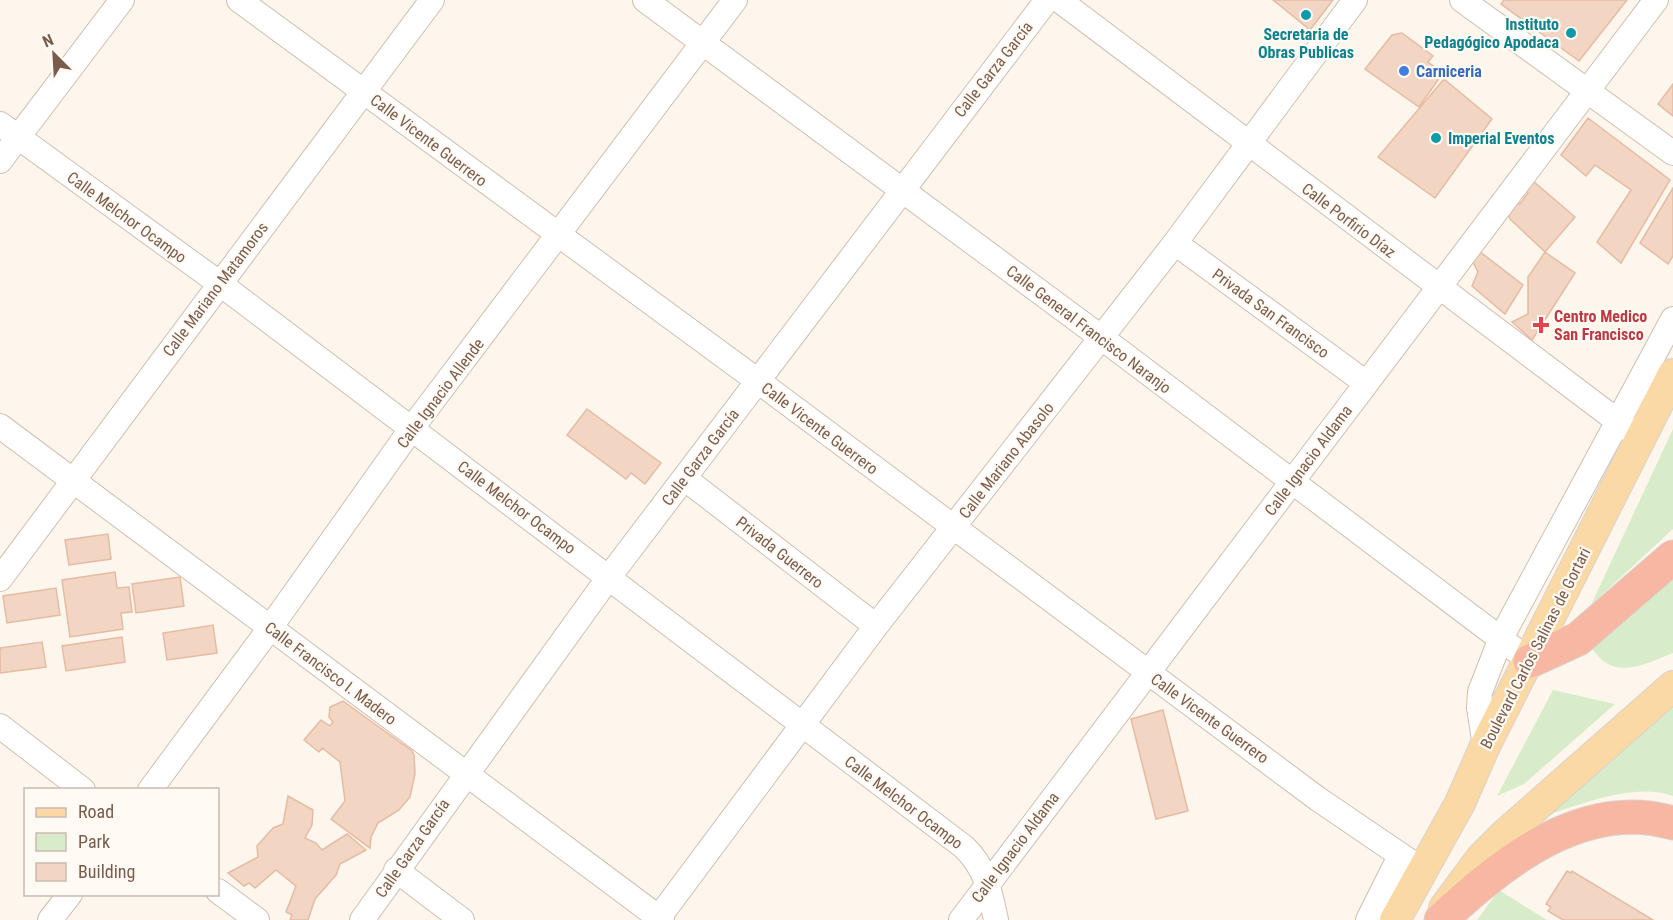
<svg xmlns="http://www.w3.org/2000/svg" width="1673" height="920" viewBox="0 0 1673 920" font-family="'Roboto Condensed',sans-serif">
  <style>
    .green { fill: #d8ecc9 }
    .building { fill: #f3d5c3; stroke: #e6bba3; stroke-width: 1.5 }
    .lines { fill: none; stroke-linecap: round; stroke-linejoin: round }
    .minor-casing { stroke: #d1beb0; stroke-width: 26 }
    .major-casing { stroke: #dad1cd; stroke-width: 32 }
    .highway-casing { stroke: #dad1cd; stroke-width: 35 }
    .minor { stroke: #fff; stroke-width: 24 }
    .major { stroke: #fbd9a5; stroke-width: 30 }
    .highway { stroke: #f7b7a3; stroke-width: 33 }
    .culture-dot { fill: #0f9aa8; stroke: #fffaf3; stroke-width: 2 }
    .shop-dot { fill: #3f7fe0; stroke: #fffaf3; stroke-width: 2 }
    .health-dot { fill: #e0444e; stroke: #fffaf3; stroke-width: 2 }
    .labels { text-anchor: middle; stroke-width: 4.5; stroke-linejoin: round; paint-order: stroke }
    .culture-label { font-size: 16px; font-weight: bold; fill: #0d838f; stroke: #fffaf3; text-anchor: end }
    .street-label { font-size: 16px; fill: #7a5c4d; stroke: #fffaf3 }
    .shop-label { font-size: 16px; font-weight: bold; fill: #366cbe; stroke: #fffaf3; text-anchor: start }
    .health-label { font-size: 16px; font-weight: bold; fill: #be3a42; stroke: #fffaf3; text-anchor: start }
  </style>
  <rect width="100%" height="100%" fill="#fdf6ec"/>
  <path class="green" d="M1673 429V529L1591 605Z
    M1673 573V653C1642 665 1613 682 1591 647Z
    M1553 690 1615 704 1524 784 1497 796Z
    M1673 705V796C1635 782 1581 804 1545 816Z
    M1499 890 1547 920H1477Z"/>
  <path class="building" d="M1273 0H1333L1310 30Z
    M1504 0H1627L1579 61 1501 4Z
    M1402 33 1433 56 1428 62 1443 73 1419 107 1365 69 1392 35Z
    M1444 79 1492 119 1435 198 1378 157Z
    M1673 84V116L1658 104Z
    M1588 118 1670 180 1621 263 1597 242 1631 190 1595 165 1586 176 1561 155Z
    M1532 180 1575 217 1545 252 1510 219 1507 211 1514 203 1520 204 1528 193 1525 189Z
    M1673 188V256L1668 264 1640 243Z
    M1479 251 1523 285 1505 314 1472 286 1478 272 1472 260Z
    M1545 252 1575 273 1532 340 1512 322 1528 314V277Z
    M587 409 661 463 645 484 631 473 626 479 567 435Z
    M108 534 111 559 69 565 65 540Z
    M115 572 117 588 129 587 132 612 121 613 123 629 70 637 62 580Z
    M180 577 184 606 136 613 132 584Z
    M56 588 60 615 7 623 3 596Z
    M213 625 217 653 167 660 163 633Z
    M122 637 125 662 66 671 62 646Z
    M42 642 46 667 0 673V648Z
    M343 701 412 751 414 755 415 774 410 797 399 810 378 823 371 837 370 848 331 819 345 801 340 762 322 748 319 752 304 740 321 720 330 726 333 722 329 717 330 707Z
    M1163 710 1188 811 1156 819 1131 719Z
    M288 796 313 810 312 825 305 838 316 843 322 850 347 834 366 850 340 864 336 875 315 899 308 920H290L292 915 286 912 296 886 276 870 255 888 249 883 244 886 228 873 258 857 257 846 273 828 283 824Z
    M1567 871 1571 873 1572 871 1653 920H1563L1548 911 1551 907 1546 904Z"/>
  <g class="lines">
    <g class="minor-casing">
      <path id="minor" d="M239 0 758 381 1318 799 1421 869
        M645 0 1102 338 1530 661
        M1059 0 1640 438
        M1462 0 1673 153
        M0 124 219 283 964 847C986 868 990 891 996 920
        M0 161 122 0
        M1175 243 1366 383
        M0 426 662 920
        M684 478 876 626
        M0 579 432 0
        M0 726 83 790
        M1485 746 1479 708 1480 692 1501 638 1673 319
        M150 790 270 628 412 428 735 0
        M396 870 462 920
        M218 891 257 920
        M50 920 70 894
        M362 920 609 577 1047 0
        M657 920 876 626 1175 243 1355 0
        M961 920 1656 0
        M1368 920 1400 856"/>
    </g>
    <g class="major-casing">
      <path id="major" d="M1444 908 1481 858 1504 835 1673 686
        M1395 920 1460 803 1485 746 1673 374"/>
    </g>
    <g class="highway-casing">
      <path id="highway" d="M1530 661 1578 639 1673 557
        M1441 920C1502 862 1584 797 1673 823"/>
    </g>
    <use href="#minor" class="minor"/>
    <use href="#major" class="major"/>
    <use href="#highway" class="highway"/>
  </g>
  <g class="culture-dot">
    <circle cx="1306" cy="15" r="6"/>
    <circle cx="1571" cy="33" r="6"/>
    <circle cx="1436" cy="138" r="6"/>
  </g>
  <circle class="shop-dot" cx="1404" cy="71" r="6"/>
  <path class="health-dot" d="M1538 316h6v6h6v6h-6v6h-6v-6h-6v-6h6z"/>
  <g class="labels">
    <g class="culture-label">
      <text x="1559" y="30">Instituto<tspan x="1559" dy="18">Pedagógico Apodaca</tspan></text>
      <text x="1306" y="40" text-anchor="middle">Secretaria de<tspan x="1306" dy="18">Obras Publicas</tspan></text>
      <text x="1448" y="144" text-anchor="start">Imperial Eventos</text>
    </g>
    <g class="street-label">
      <text transform="translate(993 69) rotate(-52)" y="6">Calle Garza García</text>
      <text transform="translate(429 140) rotate(37)" y="6">Calle Vicente Guerrero</text>
      <text transform="translate(127 217) rotate(36)" y="6">Calle Melchor Ocampo</text>
      <text transform="translate(1349 220) rotate(37)" y="6">Calle Porfirio Díaz</text>
      <text transform="translate(215 289) rotate(-53)" y="6">Calle Mariano Matamoros</text>
      <text transform="translate(1271 313) rotate(36)" y="6">Privada San Francisco</text>
      <text transform="translate(1089 329) rotate(37)" y="6">Calle General Francisco Naranjo</text>
      <text transform="translate(440 393) rotate(-53)" y="6">Calle Ignacio Allende</text>
      <text transform="translate(820 428) rotate(37)" y="6">Calle Vicente Guerrero</text>
      <text transform="translate(700 457) rotate(-53)" y="6">Calle Garza García</text>
      <text transform="translate(1006 460) rotate(-52)" y="6">Calle Mariano Abasolo</text>
      <text transform="translate(1308 460) rotate(-53)" y="6">Calle Ignacio Aldama</text>
      <text transform="translate(517 507) rotate(37)" y="6">Calle Melchor Ocampo</text>
      <text transform="translate(780 552) rotate(38)" y="6">Privada Guerrero</text>
      <text transform="translate(1535 648) rotate(-63)" y="6">Boulevard Carlos Salinas de Gortari</text>
      <text transform="translate(331 673) rotate(37)" y="6">Calle Francisco I. Madero</text>
      <text transform="translate(1210 718) rotate(36)" y="6">Calle Vicente Guerrero</text>
      <text transform="translate(904 802) rotate(37)" y="6">Calle Melchor Ocampo</text>
      <text transform="translate(1015 847) rotate(-53)" y="6">Calle Ignacio Aldama</text>
      <text transform="translate(412 848) rotate(-55)" y="6">Calle Garza García</text>
    </g>
    <g class="shop-label">
      <text x="1416" y="77">Carniceria</text>
    </g>
    <g class="health-label">
      <text x="1554" y="322">Centro Medico<tspan x="1554" dy="18">San Francisco</tspan></text>
    </g>
  </g>
  <rect x="24" y="788" width="195" height="108" fill="#fffaf3" stroke="#cabbb1" stroke-width="1.5"/>
  <rect x="36" y="808" width="30" height="9" fill="#fbd9a5" stroke="#cabbb1" stroke-width="1.5"/>
  <text x="78" y="818" font-size="18" fill="#7a5c4d">Road</text>
  <rect x="36" y="833" width="30" height="18" fill="#d8ecc9" stroke="#cabbb1" stroke-width="1.5"/>
  <text x="78" y="848" font-size="18" fill="#7a5c4d">Park</text>
  <rect x="36" y="863" width="30" height="18" fill="#f3d5c3" stroke="#cabbb1" stroke-width="1.5"/>
  <text x="78" y="878" font-size="18" fill="#7a5c4d">Building</text>
  <g transform="translate(54 54) rotate(336)" stroke="#fffaf3" stroke-width="4.5" paint-order="stroke">
  <path d="M0-4.5L10 22L0 15L-10 22Z" fill="#7a5c4d"/>
  <text y="-9" font-size="16" font-weight="bold" text-anchor="middle" fill="#7a5c4d">N</text>
  </g>
</svg>
